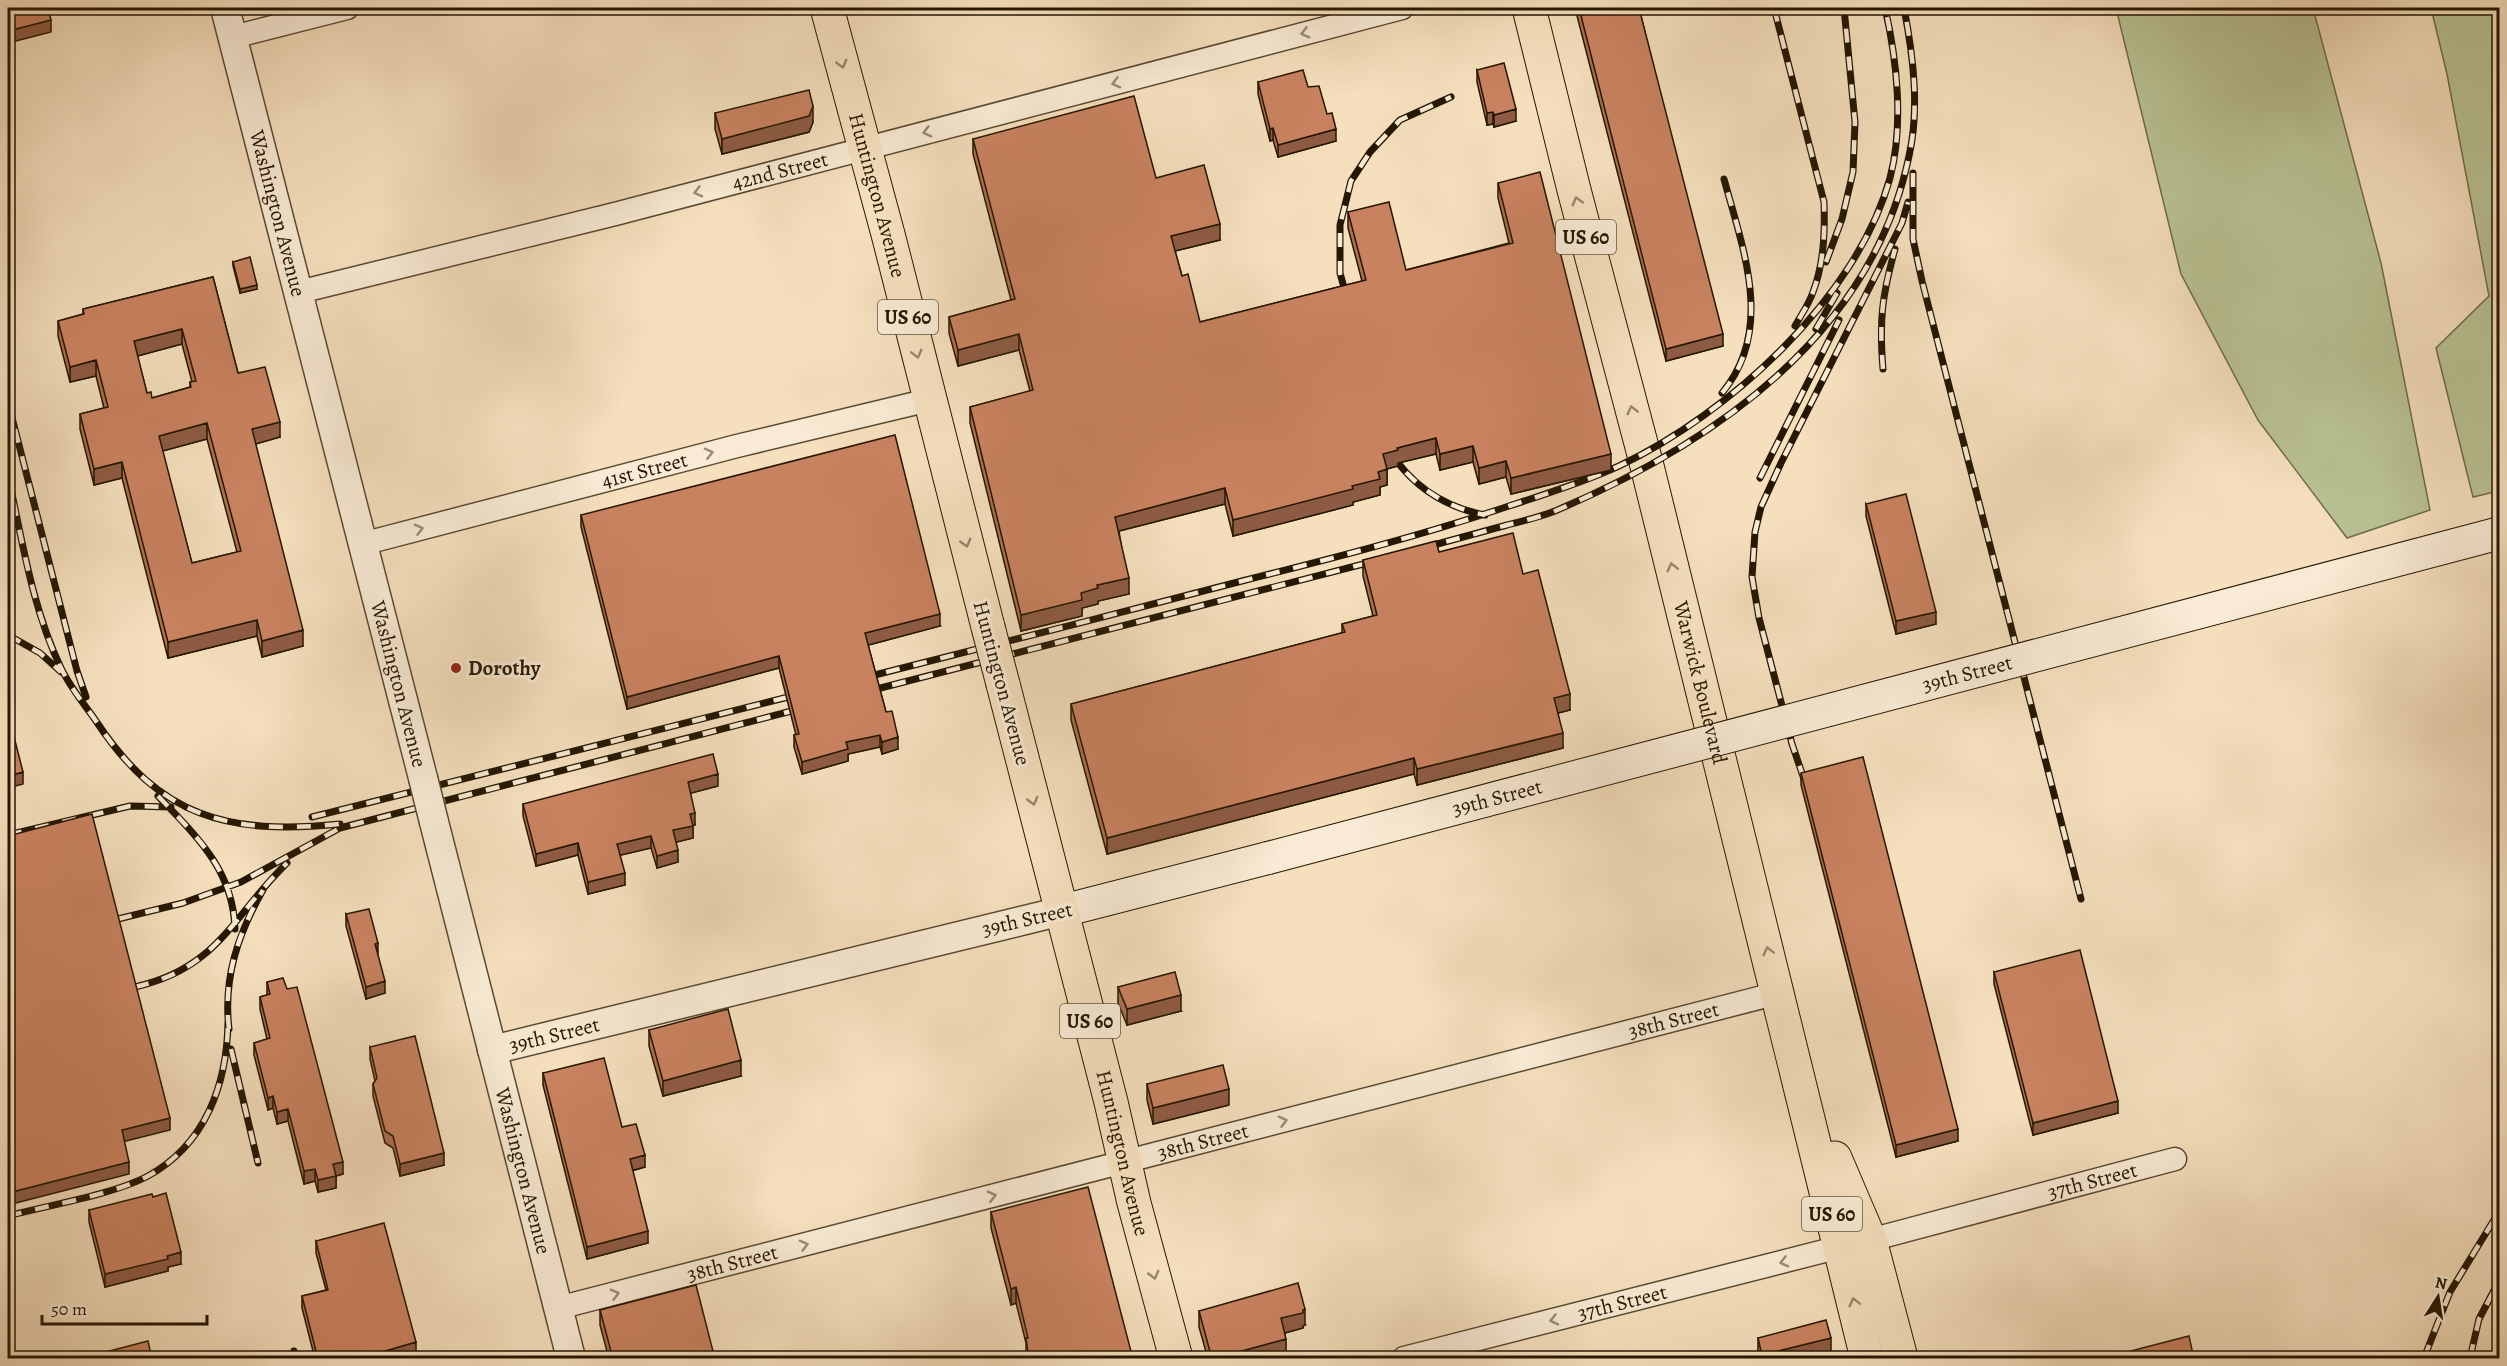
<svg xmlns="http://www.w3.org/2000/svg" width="2507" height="1366" viewBox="0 0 2507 1366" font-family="Alegreya,serif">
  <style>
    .green { fill: #b9c293; stroke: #6f6c4a; stroke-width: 1.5 }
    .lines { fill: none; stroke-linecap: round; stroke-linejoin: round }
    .minor-casing { stroke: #594931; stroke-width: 25 }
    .tertiary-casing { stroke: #594931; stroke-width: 31 }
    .secondary-casing { stroke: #251702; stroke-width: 34 }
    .primary-casing { stroke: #251702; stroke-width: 35 }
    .minor { stroke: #f8ead4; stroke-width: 22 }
    .tertiary { stroke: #f8ead4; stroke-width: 28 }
    .secondary { stroke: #f8ead4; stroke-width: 32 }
    .primary { stroke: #f5dfbd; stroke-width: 33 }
    .rail-casing { stroke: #251702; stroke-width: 7 }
    .rail { stroke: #f8ead4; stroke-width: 4.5; stroke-dasharray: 14; stroke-linecap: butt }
    .tertiary-bridge-casing { stroke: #594931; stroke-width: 31; stroke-linecap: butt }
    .secondary-bridge-casing { stroke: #251702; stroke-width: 34; stroke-linecap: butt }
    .primary-bridge-casing { stroke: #251702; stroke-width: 35; stroke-linecap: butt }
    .tertiary-bridge { stroke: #f8ead4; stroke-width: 28 }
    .secondary-bridge { stroke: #f8ead4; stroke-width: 32 }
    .primary-bridge { stroke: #f5dfbd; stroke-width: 33 }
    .wall { fill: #ad7053; stroke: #251702; stroke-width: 1.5; fill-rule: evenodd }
    .shaded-wall { fill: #8d5b43; stroke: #251702; stroke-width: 1.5 }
    .building { fill: #c98260; stroke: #251702; stroke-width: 1.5; fill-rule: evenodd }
    .oneway { stroke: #998b76 }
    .oneway2 { stroke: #978569 }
    .poi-dot { fill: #8f2418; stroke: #f8ead4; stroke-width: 2 }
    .labels { text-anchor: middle; stroke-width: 6; stroke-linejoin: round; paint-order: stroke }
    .shield { fill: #f8ead4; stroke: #645641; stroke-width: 1.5 }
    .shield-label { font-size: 20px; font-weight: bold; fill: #251702 }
    .street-label { font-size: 21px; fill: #251702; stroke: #f8ead4 }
    .poi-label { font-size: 21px; font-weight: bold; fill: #251702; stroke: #f8ead4; text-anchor: start }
  </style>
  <rect width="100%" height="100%" fill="#f5dfbd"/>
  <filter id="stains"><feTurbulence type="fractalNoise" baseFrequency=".00333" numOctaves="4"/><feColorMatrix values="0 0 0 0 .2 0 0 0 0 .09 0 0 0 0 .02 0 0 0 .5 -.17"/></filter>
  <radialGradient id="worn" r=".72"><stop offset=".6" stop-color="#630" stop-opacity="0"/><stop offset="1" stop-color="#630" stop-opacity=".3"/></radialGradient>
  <path class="green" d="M2116 8H2313L2381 263 2430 510 2347 538 2258 420 2181 274Z
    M2431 8H2499V491L2473 497 2436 348 2489 296 2447 74Z"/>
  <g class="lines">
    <g class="minor-casing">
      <g id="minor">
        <path d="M233 37 347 8"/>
        <path id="s1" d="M299 292 615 214 1402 8"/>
        <path id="s2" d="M362 544 737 446 929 400"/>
        <path id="s3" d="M1870 1240 2175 1159"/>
        <path id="s4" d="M558 1308 1778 993"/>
        <path id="s5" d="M1404 1358 1840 1247"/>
      </g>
    </g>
    <g class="tertiary-casing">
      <g id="tertiary">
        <path id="s6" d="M225 8 423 778"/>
        <path id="s7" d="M434 822 571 1358"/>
        <path id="s8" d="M492 1050 1062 911"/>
      </g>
    </g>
    <g class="secondary-casing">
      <path id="secondary" d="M1062 911 1268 858"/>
    </g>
    <g class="primary-casing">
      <g id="primary">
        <path id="s9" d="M827 8 889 238 988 627"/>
        <path id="s10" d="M1529 8 1574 190 1647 466 1867 1358"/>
        <path id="s11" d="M1003 684 1111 1102 1134 1203 1176 1358"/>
        <path d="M1835 1158 1870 1240 1901 1358"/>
      </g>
    </g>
    <use href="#minor" class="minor"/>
    <use href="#tertiary" class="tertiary"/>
    <use href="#secondary" class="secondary"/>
    <use href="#primary" class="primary"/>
    <g class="rail-casing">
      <path id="rail" d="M1774 8 1824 202C1825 232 1824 263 1813 292 1809 304 1801 315 1795 326
        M1913 173V239L1922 281 2081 899
        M1826 262 1842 219 1853 172 1855 122 1844 8
        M1348 302 1340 273V225L1351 181 1370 152 1400 120 1451 97
        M1816 329 1837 293
        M1883 369C1879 320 1882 296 1895 249
        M1722 393C1775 330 1743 249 1724 179
        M8 402 77 671 86 697
        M1389 450C1411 485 1444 507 1485 515
        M8 475C22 539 32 608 61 668 70 687 84 704 96 721 160 818 228 835 340 824
        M1760 478 1839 320
        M1419 549C1449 541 1478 533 1507 525 1523 521 1540 517 1555 511 1713 444 1872 335 1909 156 1920 108 1913 55 1904 8
        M8 635 40 653 61 672
        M859 679C985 647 1112 615 1238 582 1330 559 1420 536 1509 506 1546 494 1584 482 1619 466 1729 414 1857 298 1890 178 1904 125 1897 60 1885 8
        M865 692 1379 560
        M1804 779 1792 744 1759 618 1752 577 1755 532 1761 507 1781 463 1902 223 1908 202
        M158 796C196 836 233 869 235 929
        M312 817 804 693
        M8 835 130 806 171 807
        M118 919 183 903 241 882 340 828 807 707
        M135 987C219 968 232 916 287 863
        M229 1029C223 978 238 934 263 890
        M231 1049 258 1163
        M8 1216C49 1205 112 1195 148 1176 206 1144 227 1084 228 1022
        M294 1351 295 1358
        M2424 1358 2450 1292 2500 1210
        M2470 1358 2479 1319 2500 1279"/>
    </g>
    <use href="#rail" class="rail"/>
    <g class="tertiary-bridge-casing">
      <path id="tertiary-bridge" d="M423 778 434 822"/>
    </g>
    <g class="secondary-bridge-casing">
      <g id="secondary-bridge">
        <path id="s12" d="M1268 858 2500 533"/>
      </g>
    </g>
    <g class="primary-bridge-casing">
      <path id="primary-bridge" d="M988 627 1003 684"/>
    </g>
    <use href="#tertiary-bridge" class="tertiary-bridge"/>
    <use href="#secondary-bridge" class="secondary-bridge"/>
    <use href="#primary-bridge" class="primary-bridge"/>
  </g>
  <path class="wall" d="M1575 8H1639L1723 346 1666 361Z
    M1477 70 1516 121 1494 127 1493 124 1487 125 1477 82Z
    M1258 82 1327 114 1336 141 1278 157 1273 140 1270 141 1258 94Z
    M715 113 813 122 809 132 722 154 715 129Z
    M973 139 1156 178 1220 240 1175 251 1182 276 1200 322 1362 281 1348 228V212L1406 270 1509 243 1498 198V183L1611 470 1511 494 1506 477 1479 484 1473 462 1440 470 1436 454 1398 463V466L1387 469V485L1380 487V495L1353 502V505L1233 536 1225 504 1119 531 1129 594 1098 601V604L1082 608V616L1021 631 970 423V407L1030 391 1019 350 958 366 949 333V317L1011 300 973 154Z
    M233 262 257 289 240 293 233 266Z
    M213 277 238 373 280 437 255 444 303 646 262 657 257 636 168 658 122 478 94 485 80 429V414L104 408 96 376 70 382 58 336V321L83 314V309ZM182 344 192 382H190V387L152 398 147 393 137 356ZM207 439 237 552 192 563 162 451Z
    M1866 504 1936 624 1896 634 1866 516Z
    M581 515 940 626 868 645 886 712 898 749 882 754 880 747 848 754V761L802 774 794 747V735H796L779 668 627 709 581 527Z
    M1439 552 1523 574 1570 710 1558 713 1563 748 1417 785 1414 774 1107 854 1071 720V704L1342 633V624L1373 616 1363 576V560Z
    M1801 773 1958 1141 1896 1157 1801 785Z
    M718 786 690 793 695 825H693V838L676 842 678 862 657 868 651 848 620 855 625 885 588 894 578 855 536 866 523 816V804Z
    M346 914 378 955 385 993 366 999 346 926Z
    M1994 972 2118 1113 2033 1135 1994 984Z
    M267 982 343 1174 336 1176V1188L318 1192 315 1181 304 1184 288 1121 277 1124 273 1108 268 1110 254 1055V1043L267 1039 260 1009V997L267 995Z
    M1118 987 1181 1011 1127 1025 1118 1003Z
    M649 1030 741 1076 663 1096 649 1046Z
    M370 1047 444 1165 400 1176 393 1148 385 1143 373 1096V1084L375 1081 370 1059Z
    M543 1073 622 1127 645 1167 632 1171 648 1243 587 1259 543 1085Z
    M1147 1084 1229 1105 1153 1124 1147 1100Z
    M89 1210 181 1264 168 1267V1271L105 1287 89 1222Z
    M991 1212 1133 1359H1026V1343L1016 1303 1011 1305 991 1228Z
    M316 1241 416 1354 401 1359H315L302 1308V1296L326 1290 316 1253Z
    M600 1310 715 1359H609L600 1325Z
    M1199 1311 1305 1325 1303 1326V1328L1285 1333 1286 1355 1273 1359H1208L1199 1327Z
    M1758 1338 1831 1353 1811 1359H1759L1758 1354Z"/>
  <path class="shaded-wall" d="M51 20V32L8 43V31Z
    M813 106V122L809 132 722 154V139Z
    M1516 109V121L1494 127V115Z
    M1493 112V124L1487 125V113Z
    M1273 128V140L1270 141V129Z
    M1336 129V141L1278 157V145Z
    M1220 224V240L1171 252V236Z
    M257 285V289L240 293V289Z
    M182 329V344L134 357V341Z
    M1019 334V350L958 366V350Z
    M1723 334V346L1666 361V349Z
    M96 360V376L70 382V367Z
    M280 422V437L252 445V429Z
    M207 423V439L159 452V436Z
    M1436 438V454L1398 463V466L1383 470V454L1397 448Z
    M1473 446V462L1440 470V454Z
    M1611 454V470L1511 494V478Z
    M1506 461V477L1479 484V468Z
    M122 462V478L94 485V469Z
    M1387 469V485L1380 487V495L1353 502V505L1233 536V520L1352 486 1378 472Z
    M1225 488V504L1115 532V517Z
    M1129 578V594L1098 601V604L1082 608V616L1021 631V615L1081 593 1097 585Z
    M1936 612V624L1896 634V621Z
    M940 614V626L865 646V633Z
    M257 620V636L168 658V642Z
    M303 630V646L262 657V641Z
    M779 656V668L627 709V697Z
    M1570 694V710L1554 714V698Z
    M1563 733V748L1417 785V769Z
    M880 735V747L848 754V761L802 774V762L846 742Z
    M898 737V749L882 754V742Z
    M1414 758V774L1107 854V838Z
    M23 772V784L8 788V776Z
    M718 774V786L688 794V782Z
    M695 813V825L690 826V814Z
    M693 826V838L673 843V830Z
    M651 836V848L617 856V844Z
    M578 843V855L536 866V854Z
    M678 850V862L657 868V856Z
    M625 873V885L588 894V882Z
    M378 943V955L375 944Z
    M385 981V993L366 999V987Z
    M1181 995V1011L1127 1025V1009Z
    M741 1060V1076L663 1096V1081Z
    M1229 1089V1105L1153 1124V1108Z
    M273 1096V1108L268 1110V1098Z
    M2118 1101V1113L2033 1135V1123Z
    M288 1109V1121L277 1124V1112Z
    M170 1118V1130L122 1142V1130Z
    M1958 1129V1141L1896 1157V1145Z
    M444 1153V1165L400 1176V1164Z
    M645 1155V1167L630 1171V1159Z
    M129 1162V1174L8 1205V1193Z
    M343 1162V1174L336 1176V1188L318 1192V1180L333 1164Z
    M315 1169V1181L304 1184V1171Z
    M648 1231V1243L587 1259V1247Z
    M181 1252V1264L168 1267V1271L105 1287V1274Z
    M1016 1287V1303L1011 1305V1289Z
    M1305 1309V1325L1303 1326V1328L1281 1334V1318Z
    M1831 1338V1353L1811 1359H1762V1355Z
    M1286 1339V1355L1273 1359H1213Z
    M416 1342V1354L401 1359H385V1351Z"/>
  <path class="building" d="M8 8H48L51 20 8 31Z
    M1579 8H1639L1723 334 1666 349Z
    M1504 63 1516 109 1494 115 1493 112 1487 113 1477 70Z
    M1303 70 1308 87 1319 86 1327 114 1332 113 1336 129 1278 145 1273 128 1270 129 1258 82Z
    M809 90 813 106 809 116 722 139 715 113Z
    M1134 96 1156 178 1204 165 1220 224 1171 236 1182 276 1188 274 1200 322 1366 280 1348 212 1389 202 1406 270 1513 243 1498 183 1540 172 1611 454 1511 478 1506 461 1479 468 1473 446 1440 454 1436 438 1397 448 1398 450 1383 454 1387 469 1378 472 1380 479 1352 486 1353 489 1233 520 1225 488 1115 517 1129 578 1097 585 1098 588 1081 593 1082 600 1021 615 970 407 1033 390 1019 334 958 350 949 317 1015 299 973 139Z
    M250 257 257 285 240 289 233 262Z
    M213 277 238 373 265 367 280 422 252 429 303 630 262 641 257 620 168 642 122 462 94 469 80 414 108 407 96 360 70 367 58 321 84 314 83 309ZM182 329 196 381 190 382 191 387 152 398 151 392 147 393 134 341ZM207 423 241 551 192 563 159 436Z
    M895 435 940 614 865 633 886 712 892 711 898 737 882 742 880 735 846 742 848 749 802 762 794 735 799 734 779 656 627 697 581 515Z
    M1906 494 1936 612 1896 621 1866 504Z
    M1513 533 1523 574 1538 570 1570 694 1554 698 1563 733 1417 769 1414 758 1107 838 1071 704 1345 632 1342 624 1377 615 1363 560 1436 541 1439 552Z
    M8 713 23 772 8 776Z
    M713 754 718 774 688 782 695 813 690 814 693 826 673 830 678 850 657 856 651 836 617 844 625 873 588 882 578 843 536 854 523 804Z
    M1863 757 1958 1129 1896 1145 1801 773Z
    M92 814 170 1118 122 1130 129 1162 8 1193V836Z
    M369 909 378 943 375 944 385 981 366 987 346 914Z
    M2080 950 2118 1101 2033 1123 1994 972Z
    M1175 972 1181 995 1127 1009 1118 987Z
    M283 978 287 989 297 987 343 1162 333 1164 336 1176 318 1180 315 1169 304 1171 288 1109 277 1112 273 1096 268 1098 254 1043 270 1038 260 997 270 994 267 982Z
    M728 1009 741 1060 663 1081 649 1030Z
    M415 1036 444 1153 400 1164 393 1136 385 1131 373 1084 377 1078 370 1047Z
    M604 1058 622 1127 636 1124 645 1155 630 1159 648 1231 587 1247 543 1073Z
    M1223 1065 1229 1089 1153 1108 1147 1084Z
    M1088 1187 1133 1359H1029L1026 1338H1028L1016 1287 1011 1289 991 1212Z
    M166 1193 181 1252 167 1256 168 1259 105 1274 89 1210 152 1194 153 1197Z
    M384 1223 416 1342 385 1351 386 1359H318L302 1296 328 1290 316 1241Z
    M1298 1283 1305 1309 1303 1310V1313L1281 1318 1286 1339 1212 1359 1199 1311Z
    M696 1285 715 1359H613L600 1310Z
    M1826 1320 1831 1338 1762 1355 1758 1338Z
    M2189 1336 2194 1359H2120L2119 1354Z
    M148 1341 152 1359H79Z"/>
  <defs><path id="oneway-chevron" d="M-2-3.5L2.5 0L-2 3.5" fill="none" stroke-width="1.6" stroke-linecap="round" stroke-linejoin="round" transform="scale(1.5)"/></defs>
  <g class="oneway">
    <use href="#oneway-chevron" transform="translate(1305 33) rotate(165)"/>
    <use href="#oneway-chevron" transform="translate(1116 83) rotate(165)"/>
    <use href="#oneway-chevron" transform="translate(927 132) rotate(165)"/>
    <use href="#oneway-chevron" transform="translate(698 192) rotate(165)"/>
    <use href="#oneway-chevron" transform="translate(709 453) rotate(-14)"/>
    <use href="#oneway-chevron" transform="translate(419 529) rotate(-15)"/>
    <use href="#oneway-chevron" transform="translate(1283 1121) rotate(-15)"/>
    <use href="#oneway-chevron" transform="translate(992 1196) rotate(-14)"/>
    <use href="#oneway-chevron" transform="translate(804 1245) rotate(-15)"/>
    <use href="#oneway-chevron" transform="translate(1784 1262) rotate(166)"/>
    <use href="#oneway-chevron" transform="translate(615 1294) rotate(-15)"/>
    <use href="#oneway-chevron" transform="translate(1554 1320) rotate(166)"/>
  </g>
  <g class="oneway2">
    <use href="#oneway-chevron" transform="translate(842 64) rotate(75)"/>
    <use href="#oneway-chevron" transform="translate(1577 201) rotate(-105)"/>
    <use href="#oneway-chevron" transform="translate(917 354) rotate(76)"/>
    <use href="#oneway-chevron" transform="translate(1632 410) rotate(-104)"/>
    <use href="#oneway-chevron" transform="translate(966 543) rotate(75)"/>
    <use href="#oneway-chevron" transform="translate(1672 567) rotate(-104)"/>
    <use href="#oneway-chevron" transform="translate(1033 801) rotate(75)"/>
    <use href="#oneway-chevron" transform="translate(1768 951) rotate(-104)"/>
    <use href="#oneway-chevron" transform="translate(1154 1275) rotate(75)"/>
    <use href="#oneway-chevron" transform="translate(1854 1302) rotate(-104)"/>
  </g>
  <circle class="poi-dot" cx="456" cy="668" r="6"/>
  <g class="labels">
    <g class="shield">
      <rect x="1556" y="220" width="60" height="34" rx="4.5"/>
      <rect x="878" y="300" width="60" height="34" rx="4.5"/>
      <rect x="1060" y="1004" width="60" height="34" rx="4.5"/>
      <rect x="1802" y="1197" width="60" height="34" rx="4.5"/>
    </g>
    <g class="shield-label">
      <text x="1586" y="244">US 60</text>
      <text x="908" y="324">US 60</text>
      <text x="1090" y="1028">US 60</text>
      <text x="1832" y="1221">US 60</text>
    </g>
    <g class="street-label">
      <text dy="7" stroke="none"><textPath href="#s1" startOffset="496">42nd Street</textPath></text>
      <text dy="7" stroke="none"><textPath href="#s9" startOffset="194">Huntington Avenue</textPath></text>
      <text dy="7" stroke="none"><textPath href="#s6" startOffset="212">Washington Avenue</textPath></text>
      <text dy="7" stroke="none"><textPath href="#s2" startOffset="292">41st Street</textPath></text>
      <text dy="7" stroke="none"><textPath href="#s12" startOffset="723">39th Street</textPath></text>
      <text dy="7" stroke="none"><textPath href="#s10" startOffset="696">Warwick Boulevard</textPath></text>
      <text dy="7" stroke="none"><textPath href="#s6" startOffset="698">Washington Avenue</textPath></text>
      <text transform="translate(1002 683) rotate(75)" y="7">Huntington Avenue</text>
      <text dy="7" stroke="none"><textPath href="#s12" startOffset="237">39th Street</textPath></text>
      <text transform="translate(1027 919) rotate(-13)" y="7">39th Street</text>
      <text dy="7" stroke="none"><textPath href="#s4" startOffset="1152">38th Street</textPath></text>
      <text dy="7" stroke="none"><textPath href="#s8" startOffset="64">39th Street</textPath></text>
      <text dy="7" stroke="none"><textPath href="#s4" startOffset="666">38th Street</textPath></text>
      <text dy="7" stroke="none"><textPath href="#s11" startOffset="484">Huntington Avenue</textPath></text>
      <text dy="7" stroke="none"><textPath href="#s7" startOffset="360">Washington Avenue</textPath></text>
      <text dy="7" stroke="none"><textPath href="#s3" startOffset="230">37th Street</textPath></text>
      <text dy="7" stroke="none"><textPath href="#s4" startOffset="180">38th Street</textPath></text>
      <text dy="7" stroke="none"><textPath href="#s5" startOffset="225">37th Street</textPath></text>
    </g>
    <g class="poi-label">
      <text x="468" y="675">Dorothy</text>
    </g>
  </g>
  <rect width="2507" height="1366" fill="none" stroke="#f5dfbd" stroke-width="30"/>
  <rect x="9" y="9" width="2489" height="1348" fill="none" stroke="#251702" stroke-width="3"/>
  <rect x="15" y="15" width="2477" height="1336" fill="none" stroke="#251702" stroke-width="1.5"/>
  <g transform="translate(2438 1297) rotate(12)" stroke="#f8ead4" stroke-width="4.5" paint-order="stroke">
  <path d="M0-4.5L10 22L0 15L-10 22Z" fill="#251702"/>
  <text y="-9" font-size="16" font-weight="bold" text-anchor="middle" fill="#251702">N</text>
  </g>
  <path d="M42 1315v9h165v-9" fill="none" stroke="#251702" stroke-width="3"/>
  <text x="51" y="1315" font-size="18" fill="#251702" stroke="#f8ead4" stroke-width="4.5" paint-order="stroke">50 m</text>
  <rect width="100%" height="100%" filter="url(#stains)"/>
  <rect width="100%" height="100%" fill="url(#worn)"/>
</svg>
